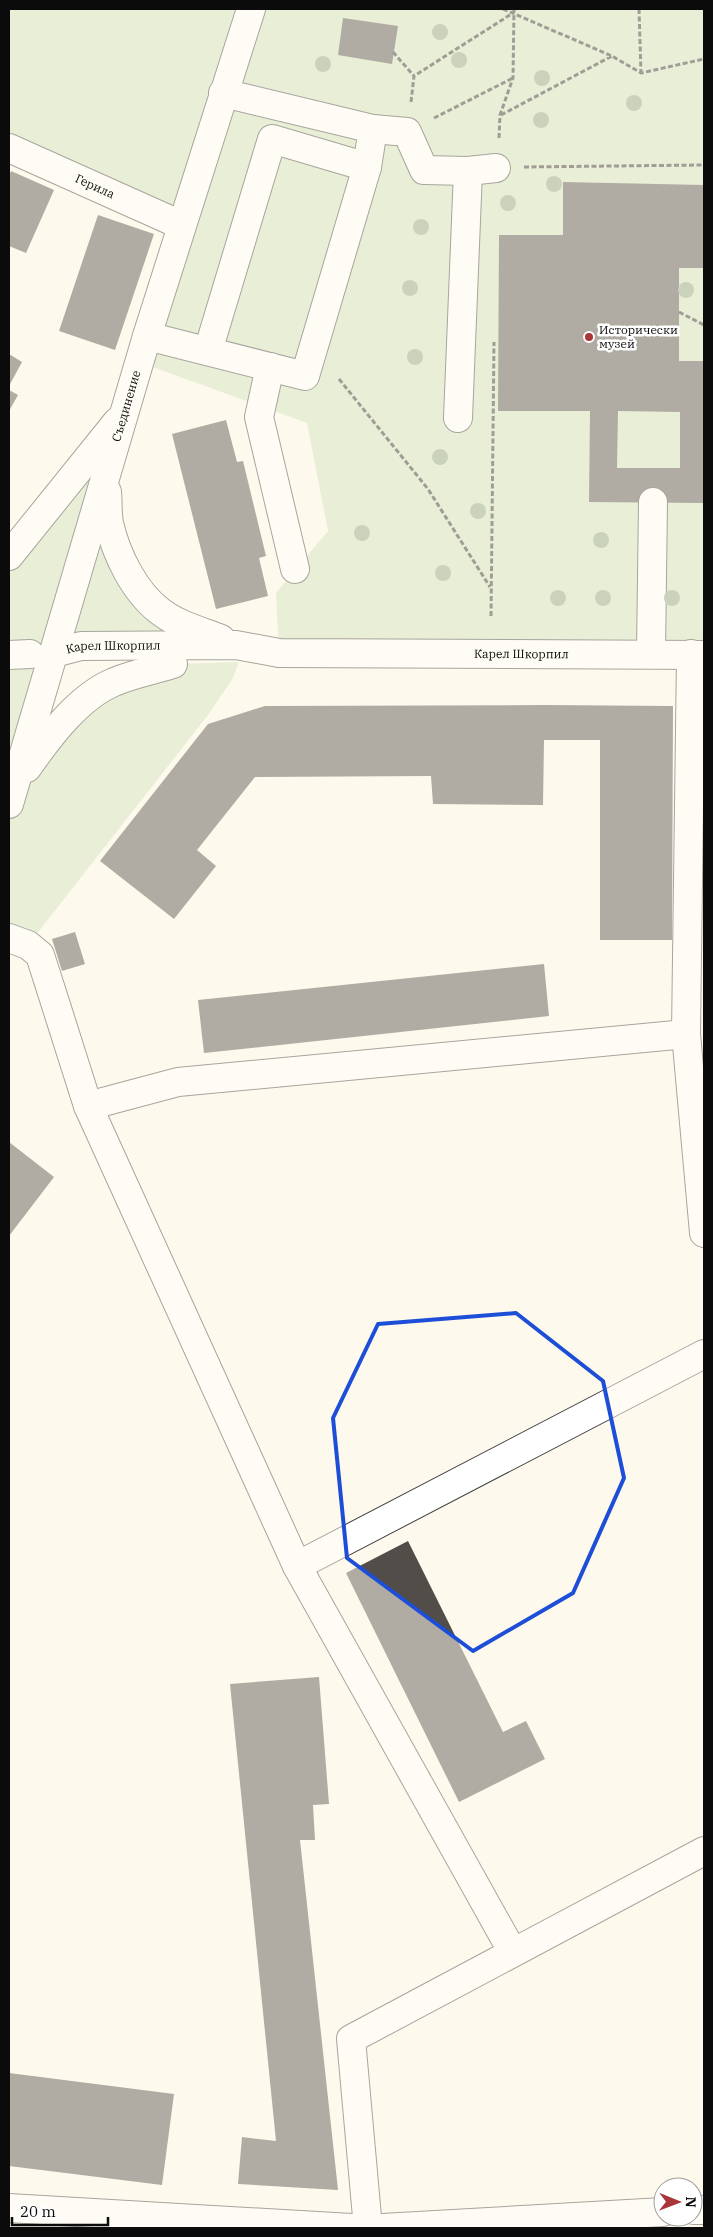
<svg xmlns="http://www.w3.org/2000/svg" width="713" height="2237" viewBox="0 0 713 2237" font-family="'IBM Plex Serif',serif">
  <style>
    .green { fill: #cfe3ba }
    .building { fill: #524d49; fill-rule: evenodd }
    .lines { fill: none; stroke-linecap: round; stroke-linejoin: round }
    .minor-casing { stroke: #3e3e3e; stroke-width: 30 }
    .path { stroke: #2d2d2d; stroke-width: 3; stroke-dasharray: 5 2.5; stroke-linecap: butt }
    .minor { stroke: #fff; stroke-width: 28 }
    .tree { fill: #8ca27e }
    .marked { fill: none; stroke: #1d4ed8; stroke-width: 4; stroke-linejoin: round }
    .poi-dot { fill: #aa353a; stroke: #fff; stroke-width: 2 }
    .labels { text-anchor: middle; stroke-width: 5; stroke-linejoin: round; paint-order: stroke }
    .street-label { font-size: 12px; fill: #0b0b0b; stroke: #fff }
    .poi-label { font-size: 12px; fill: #0b0b0b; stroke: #fff; text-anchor: start }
  </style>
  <rect width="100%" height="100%" fill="#fdf9ec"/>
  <path class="green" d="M9 9H704V655L279 653 276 593 328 531 307 423 139 362 181 225 9 148Z
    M124 413 107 474 140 591 236 644 54 653 16 782 57 727 173 664 239 662 233 678 208 715 28 945 9 938V556Z"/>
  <path class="building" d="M343 18 398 26 392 64 338 55Z
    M11 171 54 190 26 253 9 246V177Z
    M563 182 704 185V268H679V361H704V503L589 502 590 411H498L499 235H563ZM618 411 680 412V468H617Z
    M98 215 154 234 115 350 59 331Z
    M9 354 22 362 9 386Z
    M9 390 18 395 9 411Z
    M226 420 237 462 243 461 266 556 259 558 268 596 216 609 172 434Z
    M545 705 673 706 672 940H600V740H544L543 805 433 804 431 776 255 777 197 850 216 866 174 919 100 861 208 724 265 706Z
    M75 932 85 964 62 971 52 939Z
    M544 964 549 1016 204 1053 198 1000Z
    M9 1142 54 1177 9 1236Z
    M408 1541 503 1732 526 1721 545 1759 459 1802 346 1573Z
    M319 1677 329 1804 313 1805 315 1840H300L338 2190 238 2184 242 2137 276 2141 230 1684Z
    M9 2073 174 2094 162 2185 9 2166Z"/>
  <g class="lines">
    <g class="minor-casing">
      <g id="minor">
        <path d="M373 129 407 132 424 170 468 171 496 168"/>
        <path id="s1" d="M9 148 181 225"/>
        <path d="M147 336 305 376 367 167 373 129 223 93"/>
        <path d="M208 351 272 139 367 167"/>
        <path d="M270 367 259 417 295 569"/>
        <path d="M458 418 468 171"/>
        <path d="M107 492C108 501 107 513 109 523 116 554 134 592 161 612 178 625 201 631 221 639"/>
        <path d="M9 556 117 422"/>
        <path id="s2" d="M54 653 81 646 236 645 279 653 704 655"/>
        <path d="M651 653 653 502"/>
        <path d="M691 654 686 1034 704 1233"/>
        <path d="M9 655 30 654"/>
        <path d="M27 768C48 738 78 697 114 682 132 674 154 670 173 664"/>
        <path id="s3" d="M9 804 147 336 251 9"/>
        <path d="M9 938 28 945 40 955 88 1106 297 1566 512 1951"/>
        <path d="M88 1106 178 1082 686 1034"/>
        <path d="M297 1566 704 1354"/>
        <path d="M9 2208 352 2228"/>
        <path d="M693 2210H704"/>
        <path d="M368 2228 351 2039 704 1851"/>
        <path d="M382 2228 663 2212"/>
      </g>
    </g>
    <path class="path" d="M503 9 612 56 641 73 704 59
      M639 9 641 73
      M393 52 414 76
      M411 102 414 76 513 13
      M501 115 612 56
      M434 118 513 78
      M499 138 500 115 513 78 514 9
      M524 167 704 165
      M679 312 704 325
      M339 379 428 489 490 587
      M491 616 494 342"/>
    <use href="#minor" class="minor"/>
  </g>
  <g class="tree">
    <circle cx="440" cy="32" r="8"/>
    <circle cx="459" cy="60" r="8"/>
    <circle cx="323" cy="64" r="8"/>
    <circle cx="542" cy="78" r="8"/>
    <circle cx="634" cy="103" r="8"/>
    <circle cx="541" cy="120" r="8"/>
    <circle cx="554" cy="184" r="8"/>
    <circle cx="508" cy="203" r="8"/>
    <circle cx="421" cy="227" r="8"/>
    <circle cx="410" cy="288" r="8"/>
    <circle cx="686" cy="290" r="8"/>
    <circle cx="415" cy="357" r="8"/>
    <circle cx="440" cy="457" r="8"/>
    <circle cx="478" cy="511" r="8"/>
    <circle cx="362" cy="533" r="8"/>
    <circle cx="601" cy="540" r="8"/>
    <circle cx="443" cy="573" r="8"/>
    <circle cx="558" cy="598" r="8"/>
    <circle cx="603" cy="598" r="8"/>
    <circle cx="672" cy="598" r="8"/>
  </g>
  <path d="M0 0H713V2237H0ZM516 1313 603 1381 624 1478 573 1593 473 1651 347 1558 333 1418 378 1324Z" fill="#fdf9ec" fill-opacity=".55" fill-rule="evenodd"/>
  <path class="marked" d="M516 1313 603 1381 624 1478 573 1593 473 1651 347 1558 333 1418 378 1324Z"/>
  <circle class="poi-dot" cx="589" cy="337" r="5"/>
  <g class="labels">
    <g class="street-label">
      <text dy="4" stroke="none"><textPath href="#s1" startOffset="94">Герила</textPath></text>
      <text dy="4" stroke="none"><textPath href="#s3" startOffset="415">Съединение</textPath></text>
      <text dy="4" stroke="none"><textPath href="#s2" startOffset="60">Карел Шкорпил</textPath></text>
      <text dy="4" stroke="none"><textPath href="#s2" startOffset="469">Карел Шкорпил</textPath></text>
    </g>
    <g class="poi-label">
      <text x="599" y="334">Исторически<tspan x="599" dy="14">музей</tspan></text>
    </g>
  </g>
  <rect width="713" height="2237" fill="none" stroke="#0b0b0b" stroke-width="20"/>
  <g transform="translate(678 2202) rotate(91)"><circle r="24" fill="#ffffff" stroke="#9d9d9d"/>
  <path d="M0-4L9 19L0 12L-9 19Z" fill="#aa353a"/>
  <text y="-8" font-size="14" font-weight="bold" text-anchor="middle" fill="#0b0b0b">N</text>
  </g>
  <path d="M12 2217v8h96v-8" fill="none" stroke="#0b0b0b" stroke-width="2.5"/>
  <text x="20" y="2217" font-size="15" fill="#0b0b0b" stroke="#ffffff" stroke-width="4" paint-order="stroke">20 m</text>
</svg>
